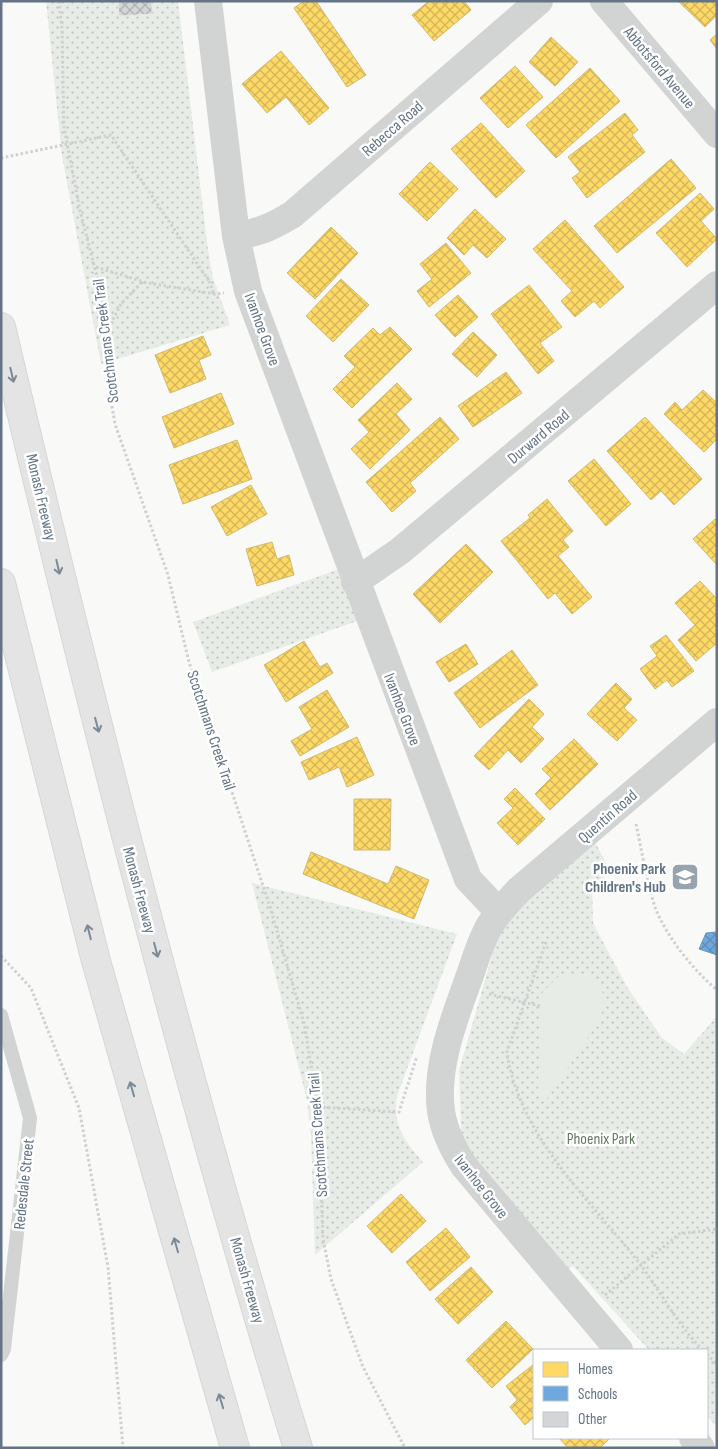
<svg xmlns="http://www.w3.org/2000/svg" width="718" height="1449" viewBox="0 0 718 1449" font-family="'Sofia Sans Condensed',sans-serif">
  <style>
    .park { fill: url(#park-dots) }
    .pitch { fill: #e8ece6 }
    .homes { fill: url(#homes-cross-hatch); stroke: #d0bb6f }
    .schools { fill: url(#schools-cross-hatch); stroke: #6b98c2 }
    .building { fill: url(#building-cross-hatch); stroke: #e8e8e8 }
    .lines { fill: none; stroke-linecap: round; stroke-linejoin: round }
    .highway-casing { stroke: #d5d7d7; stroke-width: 30 }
    .path { stroke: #ced0d1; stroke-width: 3; stroke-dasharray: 2.5 2.5; stroke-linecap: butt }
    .lane { stroke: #d2d3d3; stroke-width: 14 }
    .street { stroke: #d2d3d3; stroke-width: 28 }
    .highway { stroke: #e4e4e4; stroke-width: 28 }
    .path-bridge { stroke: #ced0d1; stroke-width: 3; stroke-dasharray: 2.5 2.5; stroke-linecap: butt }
    .oneway { stroke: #7c8a98 }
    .labels { text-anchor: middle; stroke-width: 5; stroke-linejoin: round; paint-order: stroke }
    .street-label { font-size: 16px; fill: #627485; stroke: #fff }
    .poi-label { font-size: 16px; font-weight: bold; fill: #627485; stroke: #fff; text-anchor: end }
    .park-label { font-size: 16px; fill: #667b62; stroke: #fff }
  </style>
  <defs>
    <pattern id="park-dots" width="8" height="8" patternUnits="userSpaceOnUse" patternTransform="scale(1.25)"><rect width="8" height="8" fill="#e8ece6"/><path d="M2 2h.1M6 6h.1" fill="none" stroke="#bfc4c0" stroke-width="1.8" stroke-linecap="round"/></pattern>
    <pattern id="homes-cross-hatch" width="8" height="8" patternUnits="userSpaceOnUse" patternTransform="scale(1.25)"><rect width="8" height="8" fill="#ffd966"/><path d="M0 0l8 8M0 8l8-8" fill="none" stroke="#d2b55a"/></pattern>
    <pattern id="schools-cross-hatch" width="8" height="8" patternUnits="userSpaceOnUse" patternTransform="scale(1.25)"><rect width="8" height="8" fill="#6fa8dc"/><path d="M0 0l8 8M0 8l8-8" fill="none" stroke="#5f8db8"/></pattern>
    <pattern id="building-cross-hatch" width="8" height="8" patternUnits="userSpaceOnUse" patternTransform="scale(1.25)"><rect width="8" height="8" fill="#d4d5d6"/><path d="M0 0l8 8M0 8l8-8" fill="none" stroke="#afb1b3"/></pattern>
  </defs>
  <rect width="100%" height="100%" fill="#f9f9f8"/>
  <path class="park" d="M46 1H178L208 250 213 278 230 325 101 364 62 156Z
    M339 569 360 620 212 672 193 622Z
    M592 837 612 873 592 884 593 923 627 987 662 1038 684 1054 717 1016V1427L707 1416V1350H649L573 1266 563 1273 462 1153 459 1071 503 917Z
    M252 883 457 934 397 1096C392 1125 405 1141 423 1162L315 1255 311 1137 307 1100Z"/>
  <path class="pitch" d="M578 974 594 978 605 997 600 1020 547 1099 538 1096 541 994 558 977Z"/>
  <path class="homes" d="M304 1H316L366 75 347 87 294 8Z
    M429 1H464L471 10 434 41 412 15Z
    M678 1H717V15L705 27Z
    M717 34V49L710 40Z
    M551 37 578 62 555 86 529 62Z
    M281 51 329 108 309 125 286 97 267 113 242 84Z
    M515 66 543 97 508 128 480 98Z
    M590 68 620 101 556 158 526 125Z
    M625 113 638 130 632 135 645 152 587 198 572 178 580 172 568 157Z
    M481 123 525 171 496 198 451 149Z
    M671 159 696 188 617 253 594 226Z
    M430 162 458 189 427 221 399 194Z
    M700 193 714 209 701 221 717 239 687 267 656 233Z
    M475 209 506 239 487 258 473 245 464 255 447 238Z
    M565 220 624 287 600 308 594 301 575 317 561 301 572 291 533 249Z
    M331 227 358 253 315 299 287 273Z
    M446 243 471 273 429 307 417 291 432 279 420 264Z
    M341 279 369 305 333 342 306 316Z
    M529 285 562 327 540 343 554 361 538 374 491 314Z
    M458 295 478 317 455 337 435 315Z
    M390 327 412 349 352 408 333 389 355 367 344 356 373 328 380 335Z
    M473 332 497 355 477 377 452 354Z
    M203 336 211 355 199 360 206 379 170 393 155 355Z
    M506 372 522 393 473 427 458 406Z
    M397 383 412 399 396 414 410 430 370 469 351 449 369 432 358 420Z
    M703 390 717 403V439L704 452 664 414 675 402 682 410Z
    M221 393 234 424 174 448 162 417Z
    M440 417 459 439 410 483 416 491 392 512 366 482Z
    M645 417 702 479 674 505 661 491 651 500 607 451Z
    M237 440 252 479 183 504 169 465Z
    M594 459 631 504 606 526 568 481Z
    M251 485 267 514 227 536 211 507Z
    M547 499 573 531 563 540 569 547 558 556 592 597 572 614 555 593 548 599 501 541 530 518 528 515Z
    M715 519 717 521V565L693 539Z
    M272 542 277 559 289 555 294 575 257 586 246 549Z
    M466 544 493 572 440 623 413 594Z
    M700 581 717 599V643L696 661 678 640 695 625 675 603Z
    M666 635 694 671 672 687 667 680 655 689 640 669 657 656 650 646Z
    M304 641 320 667 327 663 333 673 286 702 264 665Z
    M466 644 478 664 449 682 436 662Z
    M512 650 538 685 480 728 454 693Z
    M616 683 632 699 624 708 637 720 617 741 587 714Z
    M327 690 349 727 300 756 291 741 312 729 299 707Z
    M529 699 544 714 532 727 544 739 521 763 508 750 489 770 474 756Z
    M357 737 374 775 347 787 339 767 309 780 301 762Z
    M574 739 598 764 550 810 535 794 551 778 542 769Z
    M515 788 545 819 518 845 497 823 513 808 504 799Z
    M354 799H391L390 850H354Z
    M311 852 388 884 396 866 429 880 414 919 303 874Z
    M401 1194 426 1221 392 1253 367 1226Z
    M446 1228 470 1257 430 1291 406 1262Z
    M471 1267 493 1292 458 1324 435 1299Z
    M506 1321 533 1349 492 1388 466 1360Z
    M534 1364V1417L525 1425 510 1407 517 1400 506 1386Z
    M559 1438H610L600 1448H568Z"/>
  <path class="schools" d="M717 932V955L699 949 706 933Z"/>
  <path class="building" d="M118 1H152V14L119 16Z"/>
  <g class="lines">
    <g class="highway-casing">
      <path id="highway" d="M1 327C90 703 184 1078 298 1448
        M1 583 96 961 235 1448"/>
    </g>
    <path class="path" d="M59 1 62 30 64 127 80 211 101 292 107 377 115 424 168 575 189 662 270 907 304 1023 318 1107 323 1239 331 1279 363 1367 405 1448
      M96 267 141 281
      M209 281 214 294
      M106 333 121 304 142 282 215 294 224 293
      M636 824C642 851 646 880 655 907 666 936 693 970 717 990
      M546 942 507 1052C518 1135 591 1201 640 1264 661 1292 678 1326 703 1350
      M1 956 31 988 79 1108 108 1267 123 1448
      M489 994 540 1006
      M318 1107 399 1112 417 1056
      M605 1295 679 1234 717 1229
      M707 1354 717 1365"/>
    <path class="lane" d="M1 1015 30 1118 4 1349 1 1355"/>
    <path class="street" d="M208 1 236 236 248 291 468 879 499 912
      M604 1 717 134
      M236 236C258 233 274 226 293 214L539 1
      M355 582 400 551 717 285
      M619 1350 464 1166C453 1149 444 1131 441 1111 435 1065 455 1017 470 975 476 958 481 940 490 925 498 912 508 902 519 890L717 722
      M693 1438 701 1448"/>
    <use href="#highway" class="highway"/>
    <path class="path-bridge" d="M1 158 111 135 209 281"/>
  </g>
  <defs><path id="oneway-shaft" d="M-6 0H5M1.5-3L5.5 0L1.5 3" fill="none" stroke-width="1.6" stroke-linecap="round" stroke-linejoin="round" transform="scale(1.25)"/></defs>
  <g class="oneway">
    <use href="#oneway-shaft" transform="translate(12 375) rotate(77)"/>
    <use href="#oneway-shaft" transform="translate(58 567) rotate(77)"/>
    <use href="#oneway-shaft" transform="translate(97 725) rotate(75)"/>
    <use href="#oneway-shaft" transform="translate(89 932) rotate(-104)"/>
    <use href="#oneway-shaft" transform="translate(156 950) rotate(75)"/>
    <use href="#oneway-shaft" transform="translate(132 1089) rotate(-106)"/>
    <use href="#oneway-shaft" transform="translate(176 1245) rotate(-106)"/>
    <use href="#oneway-shaft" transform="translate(221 1401) rotate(-107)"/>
  </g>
  <defs>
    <g id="school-square" transform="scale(1.4375)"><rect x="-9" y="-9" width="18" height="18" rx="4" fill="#97a3ad" stroke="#fff"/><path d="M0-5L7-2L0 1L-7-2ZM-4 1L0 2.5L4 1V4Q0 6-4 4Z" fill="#fff"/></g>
  </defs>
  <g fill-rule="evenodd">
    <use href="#school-square" x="685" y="877"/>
  </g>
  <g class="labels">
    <g class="street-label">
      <text transform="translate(660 67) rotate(50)" y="6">Abbotsford Avenue</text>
      <text transform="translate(392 128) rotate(-41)" y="6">Rebecca Road</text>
      <text transform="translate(263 329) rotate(70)" y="6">Ivanhoe Grove</text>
      <text transform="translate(105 341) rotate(-97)" y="6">Scotchmans Creek Trail</text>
      <text transform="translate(538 436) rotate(-40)" y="6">Durward Road</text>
      <text transform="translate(42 497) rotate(77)" y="6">Monash Freeway</text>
      <text transform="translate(403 709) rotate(69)" y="6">Ivanhoe Grove</text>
      <text transform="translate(212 730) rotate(72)" y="6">Scotchmans Creek Trail</text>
      <text transform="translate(607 816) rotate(-41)" y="6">Quentin Road</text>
      <text transform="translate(140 890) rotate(75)" y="6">Monash Freeway</text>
      <text transform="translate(317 1135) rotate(-94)" y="6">Scotchmans Creek Trail</text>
      <text transform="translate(23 1184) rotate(-84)" y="6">Redesdale Street</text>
      <text transform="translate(482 1186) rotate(52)" y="6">Ivanhoe Grove</text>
      <text transform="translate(248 1280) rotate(74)" y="6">Monash Freeway</text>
    </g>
    <g class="poi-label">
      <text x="666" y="874">Phoenix Park<tspan x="666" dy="18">Children's Hub</tspan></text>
    </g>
    <g class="park-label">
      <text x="601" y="1144">Phoenix Park</text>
    </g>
  </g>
  <rect width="718" height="1449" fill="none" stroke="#627485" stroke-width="5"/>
  <rect x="533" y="1349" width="175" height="90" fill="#ffffff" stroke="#c0c7ce"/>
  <rect x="543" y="1362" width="25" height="15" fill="#ffd966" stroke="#c0c7ce"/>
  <text x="578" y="1374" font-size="15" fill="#627485">Homes</text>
  <rect x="543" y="1386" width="25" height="15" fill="#6fa8dc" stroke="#c0c7ce"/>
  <text x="578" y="1399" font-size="15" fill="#627485">Schools</text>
  <rect x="543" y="1412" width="25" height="15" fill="#d4d5d6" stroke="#c0c7ce"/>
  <text x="578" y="1424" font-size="15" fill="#627485">Other</text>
</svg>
